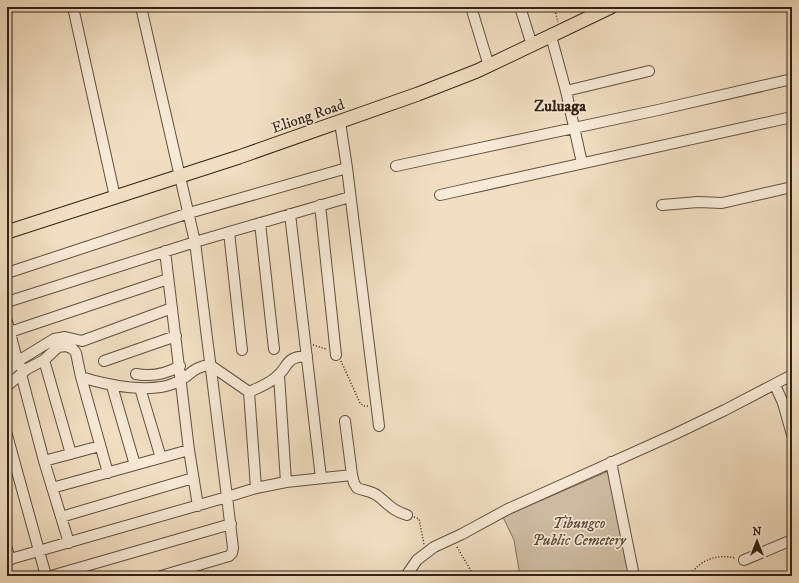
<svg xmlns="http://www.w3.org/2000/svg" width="799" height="583" viewBox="0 0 799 583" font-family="'IM FELL DW Pica',serif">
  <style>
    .green { fill: #d1bfa5; stroke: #81705d }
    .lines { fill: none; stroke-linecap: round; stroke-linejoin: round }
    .minor-casing { stroke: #615140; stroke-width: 12 }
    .major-casing { stroke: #312215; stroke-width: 15 }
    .path { stroke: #312215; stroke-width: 1.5; stroke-dasharray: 1 2; stroke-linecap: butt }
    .minor { stroke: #f7ead7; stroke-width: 10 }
    .major { stroke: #f2dfc2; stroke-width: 13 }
    .labels { text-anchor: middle; stroke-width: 3.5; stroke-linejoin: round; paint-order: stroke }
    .street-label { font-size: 15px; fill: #312215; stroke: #f7ead7 }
    .park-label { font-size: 15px; font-style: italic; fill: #594939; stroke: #f7ead7 }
    .neighbourhood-label { font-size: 16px; font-weight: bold; fill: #312215; stroke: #f7ead7 }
  </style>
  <rect width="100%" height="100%" fill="#f2dfc2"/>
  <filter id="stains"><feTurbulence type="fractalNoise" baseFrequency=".005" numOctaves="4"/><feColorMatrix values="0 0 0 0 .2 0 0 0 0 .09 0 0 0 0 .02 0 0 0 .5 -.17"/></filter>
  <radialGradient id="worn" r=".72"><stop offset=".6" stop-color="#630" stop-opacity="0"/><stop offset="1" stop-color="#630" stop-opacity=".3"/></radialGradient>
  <path class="green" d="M611 470 633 576H520L514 540 503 517Z"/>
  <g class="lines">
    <g class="minor-casing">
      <path id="minor" d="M73 7 115 197
        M141 7 195 242 227 497 256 488 286 482 352 475 345 421
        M471 7 489 66
        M520 7 532 45
        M551 36 566 91 582 163
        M566 91 649 71
        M340 122 347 168 379 426
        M396 166 658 110 792 79
        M440 195 792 117
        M320 205 336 355
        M662 205 698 202 722 203 792 187
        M290 214 321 478
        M260 223 274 349
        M229 232 242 350
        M165 251 189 450 198 506
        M7 273 189 213 347 168
        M7 302 195 242 350 197
        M7 321 18 364 21 367
        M10 332 168 279
        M44 360 71 454
        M104 361 176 336
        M7 372 18 361 54 339 65 337 82 341 172 308
        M21 374 44 461 69 543
        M136 374C152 377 166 374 180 366
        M279 375 286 482
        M81 377C106 385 150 394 175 383 190 377 191 367 210 365L249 392C258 388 268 384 275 378 290 367 283 357 307 356
        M775 385 783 403 792 435
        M7 386 27 369 44 360 58 347 66 346 73 349 76 353 81 377 108 473
        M112 386 135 465
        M140 388 161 458
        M249 392 256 488
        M7 435 46 576
        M44 461 100 446
        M611 462 634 576
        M352 475 354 483 357 488C365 491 372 491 378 496 388 504 393 511 407 515
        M52 488 189 450
        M61 517 193 478
        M7 549 10 560
        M7 560 227 497 233 548 232 553 229 556 161 576
        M744 560 792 540
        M51 576 231 524
        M406 576 417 560 434 547 462 534 508 509 675 434 725 410 792 375"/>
    </g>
    <g class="major-casing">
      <path id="major" d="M7 232 239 157 418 94 477 71 611 7"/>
    </g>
    <path class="path" d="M554 7 558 22
      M313 345 326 349
      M341 361 360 403 364 406H368
      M414 517 419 519 424 544
      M457 547 474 576
      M689 576C702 559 715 554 736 558"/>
    <use href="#minor" class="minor"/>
    <use href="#major" class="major"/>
  </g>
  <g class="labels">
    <g class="street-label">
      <text transform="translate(308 116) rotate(-19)" y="5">Eliong Road</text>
    </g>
    <g class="park-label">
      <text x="579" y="528">Tibungco<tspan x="579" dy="17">Public Cemetery</tspan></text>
    </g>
    <g class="neighbourhood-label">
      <text x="560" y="111">Zuluaga</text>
    </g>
  </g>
  <rect width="799" height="583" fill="none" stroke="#f2dfc2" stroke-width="24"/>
  <rect x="8" y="8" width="783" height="567" fill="none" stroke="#312215" stroke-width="2"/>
  <rect x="12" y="12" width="775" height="559" fill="none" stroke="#312215"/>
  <g transform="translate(757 541)" stroke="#f7ead7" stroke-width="3" paint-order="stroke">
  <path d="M0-3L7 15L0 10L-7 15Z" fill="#312215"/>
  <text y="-6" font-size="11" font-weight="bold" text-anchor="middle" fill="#312215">N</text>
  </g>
  <rect width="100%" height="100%" filter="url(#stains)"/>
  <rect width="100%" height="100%" fill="url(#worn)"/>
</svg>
